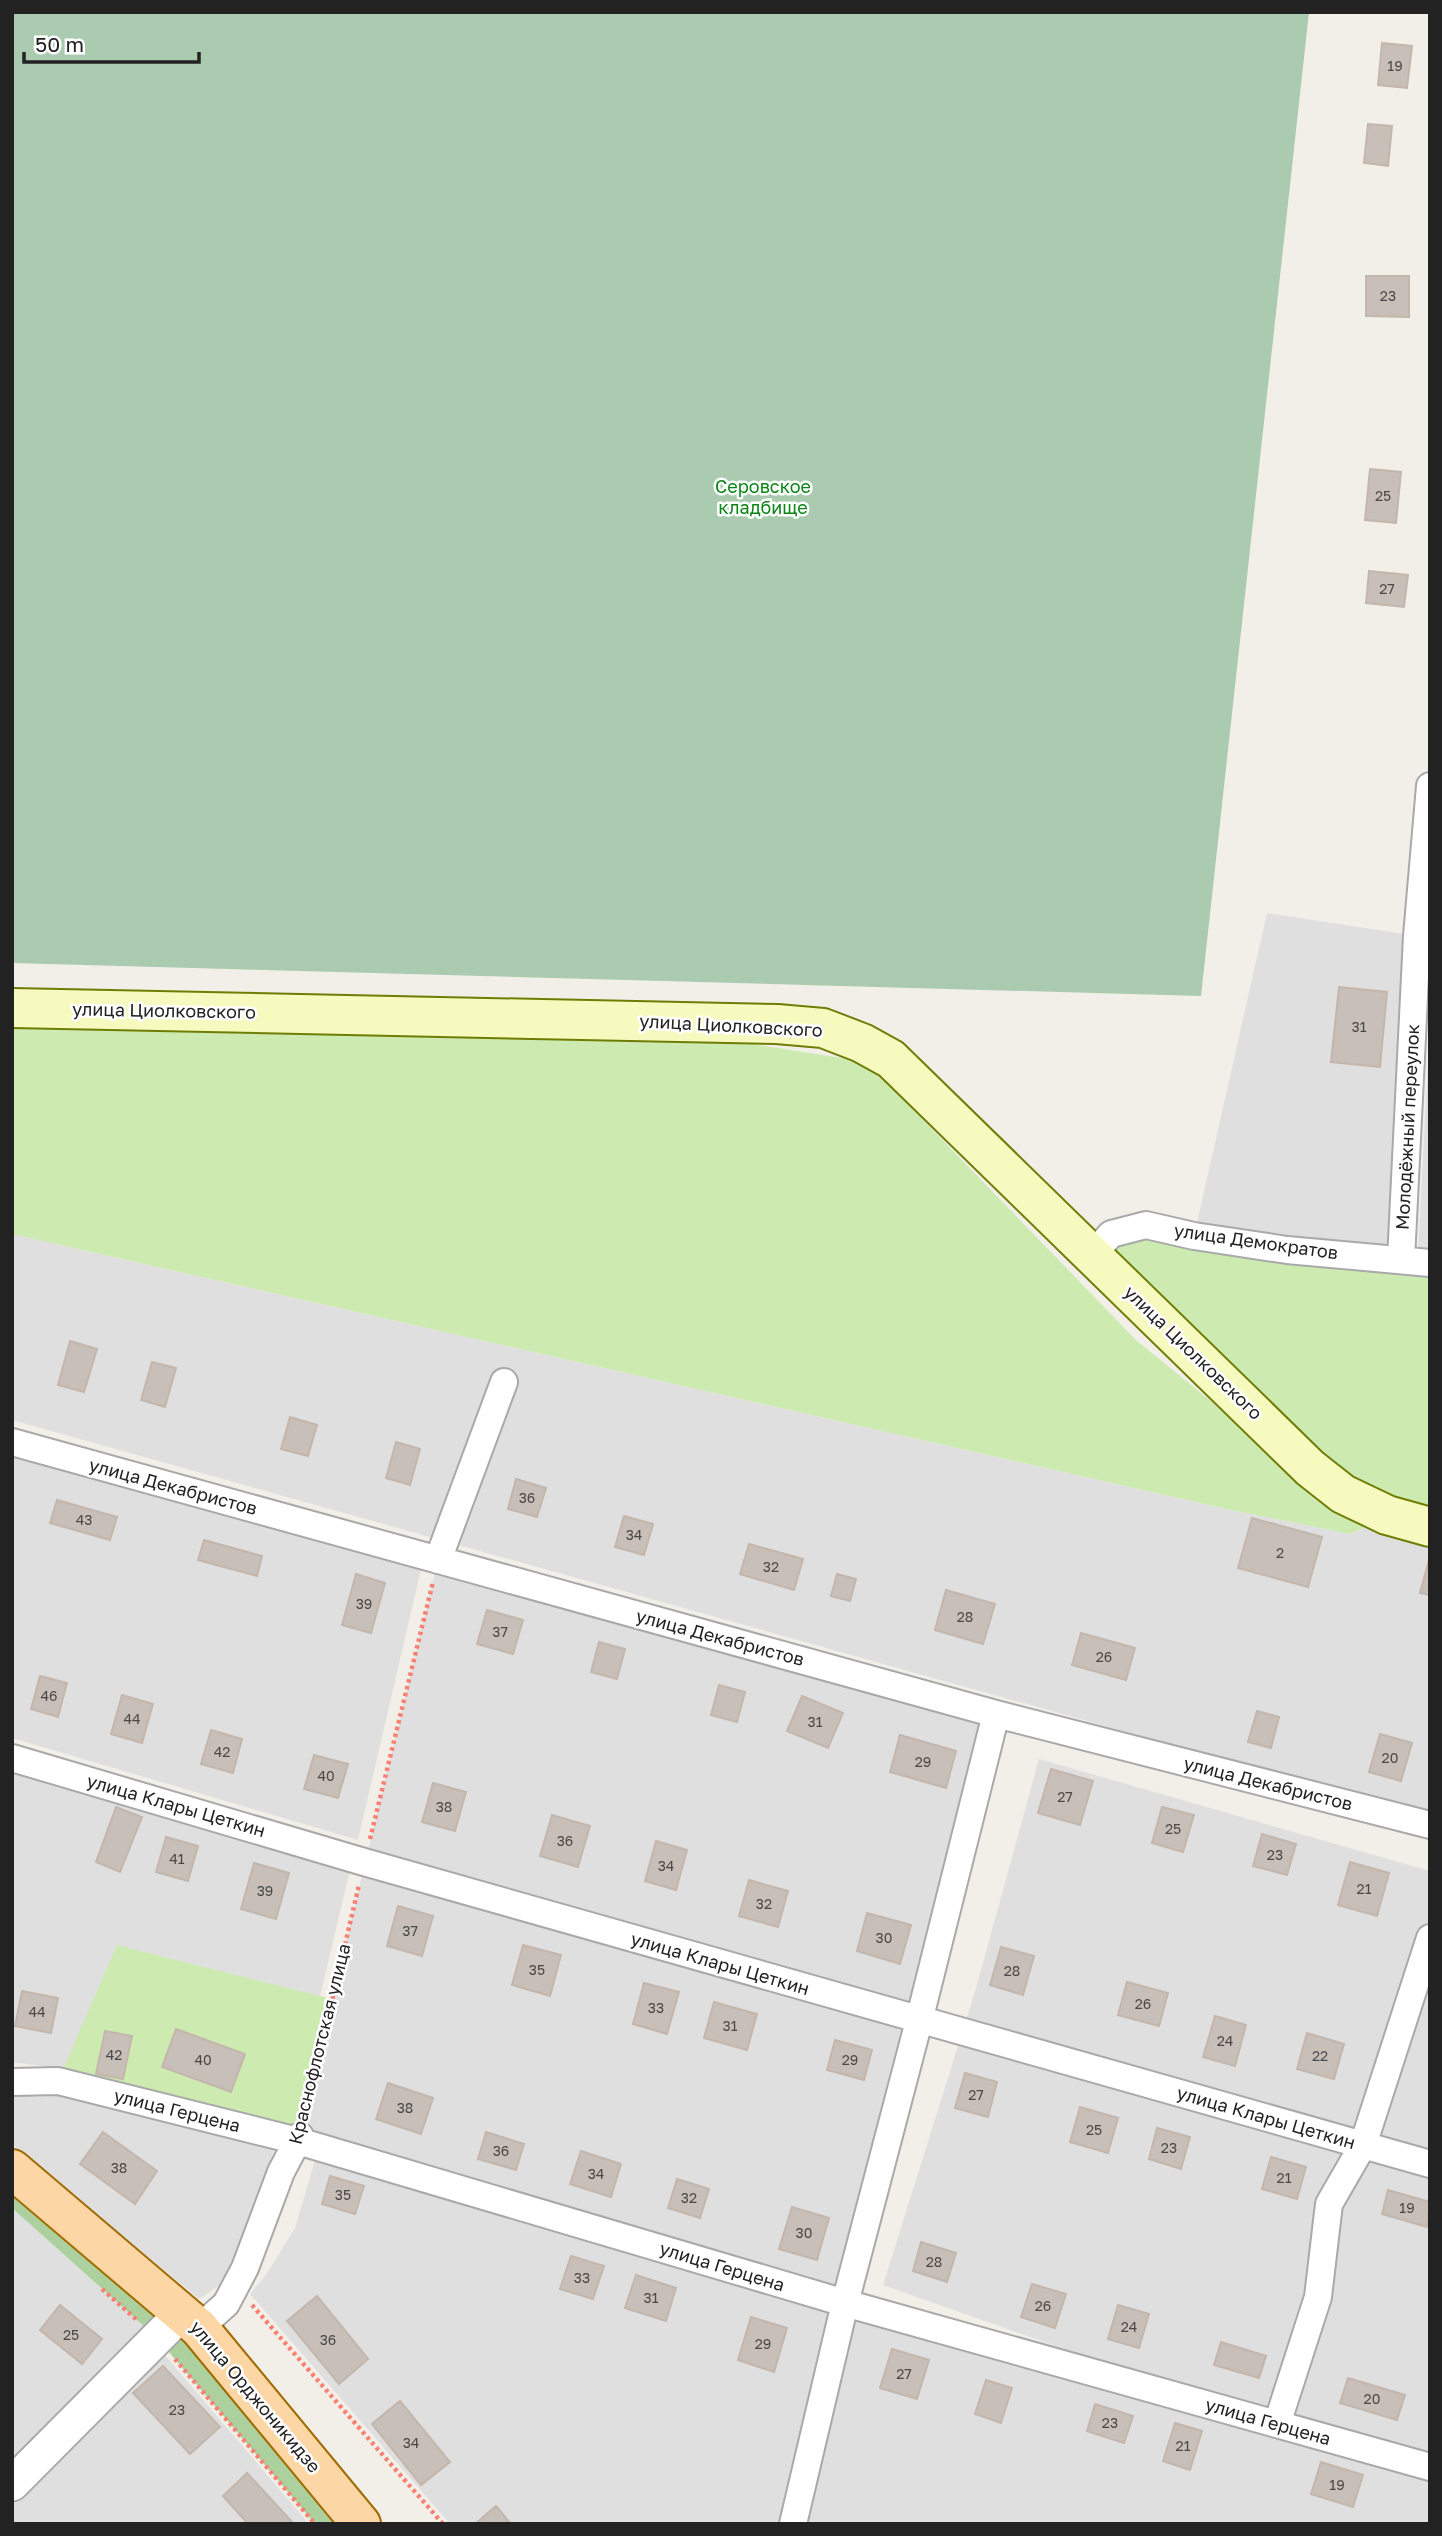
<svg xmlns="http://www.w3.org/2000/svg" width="1442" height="2536" viewBox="0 0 1442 2536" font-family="'Golos Text',sans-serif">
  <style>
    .residential { fill: #e0dfdf }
    .grass { fill: #cdebb0 }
    .forest { fill: #add19e }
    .cemetery { fill: #aacbaf }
    .building { fill: #c7bfb8; stroke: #c4b6ab; stroke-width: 2 }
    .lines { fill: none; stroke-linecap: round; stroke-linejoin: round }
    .minor-casing { stroke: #a9a9a9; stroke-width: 30 }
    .tertiary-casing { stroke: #a9a9a9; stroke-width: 37 }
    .secondary-casing { stroke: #707d05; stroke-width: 42 }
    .primary-casing { stroke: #a06b00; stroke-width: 42 }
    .path { stroke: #fa8072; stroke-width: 4.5; stroke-dasharray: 3.5 3.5; stroke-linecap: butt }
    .minor { stroke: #fff; stroke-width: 26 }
    .tertiary { stroke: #fff; stroke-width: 33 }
    .secondary { stroke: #f7fabf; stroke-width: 38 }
    .primary { stroke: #fcd6a4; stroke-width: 38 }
    .labels { text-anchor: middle; stroke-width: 5; stroke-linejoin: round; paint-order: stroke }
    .number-label { font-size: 14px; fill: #4b4948 }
    .park-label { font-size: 18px; fill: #0c8416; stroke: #fff }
    .street-label { font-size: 18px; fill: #222; stroke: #fff }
  </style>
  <rect width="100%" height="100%" fill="#f2efe9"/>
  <path class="residential" d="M1267 913 1417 936 1401 1260 1194 1236Z
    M1430 1023V1253L1418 1252Z
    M12 1234 1231 1510 1350 1534 1365 1527 1430 1543V1817L12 1420Z
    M12 1451 422 1565 358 1840 12 1738Z
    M438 1560 996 1714 845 2303 298 2141Z
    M1039 1759 1430 1871V2467L1277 2424 883 2285 975 1992Z
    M12 1772 351 1866 290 2122 65 2069 12 2062Z
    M12 2089H54L277 2142 235 2256 220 2285 199 2299 12 2144Z
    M316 2157 1430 2476V2524H450L250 2294 266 2275 295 2228Z
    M12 2208 157 2338 12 2488Z
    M158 2347 309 2524H12V2499Z"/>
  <path class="grass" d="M12 1025 753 1044 867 1062 1136 1340 1365 1527 1350 1534 1231 1510 12 1234Z
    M1111 1234 1430 1263V1527L1387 1515 1092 1255Z
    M117 1945 332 1999 298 2141 58 2081Z"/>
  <path class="forest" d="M12 2169 183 2312 361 2524H315L157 2338 12 2208Z"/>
  <path class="cemetery" d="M12 12H1309L1201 996 12 963Z"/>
  <path class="building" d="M1382 43 1412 46 1407 88 1378 85Z
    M1368 124 1392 126 1388 166 1364 163Z
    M1366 276H1409V317L1366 316Z
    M1370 469 1401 472 1396 523 1365 520Z
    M1369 571 1408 575 1404 607 1366 603Z
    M1339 987 1387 992 1380 1067 1331 1062Z
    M70 1341 97 1349 84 1392 58 1385Z
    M152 1362 176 1368 165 1407 141 1400Z
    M290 1417 317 1425 308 1456 281 1449Z
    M396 1442 420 1449 410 1485 386 1478Z
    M516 1479 546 1488 537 1517 508 1509Z
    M57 1500 117 1517 110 1540 50 1523Z
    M624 1516 653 1524 644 1555 615 1547Z
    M1252 1518 1322 1537 1308 1587 1238 1568Z
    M204 1540 262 1556 257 1576 198 1560Z
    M749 1544 803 1559 794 1590 740 1574Z
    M1429 1560 1430 1561V1595L1420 1593Z
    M356 1574 385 1583 371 1633 342 1625Z
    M837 1574 856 1579 850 1601 831 1596Z
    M946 1590 995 1604 983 1644 935 1630Z
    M487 1610 523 1620 513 1654 477 1644Z
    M1081 1633 1135 1648 1126 1680 1072 1665Z
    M599 1642 625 1649 617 1679 591 1672Z
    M40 1676 67 1683 58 1717 31 1709Z
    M719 1685 745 1692 737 1722 711 1715Z
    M122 1695 153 1704 142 1743 111 1734Z
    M802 1696 843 1713 828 1748 787 1731Z
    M1257 1711 1279 1717 1271 1748 1248 1742Z
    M211 1730 242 1739 233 1773 201 1764Z
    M1380 1734 1412 1743 1401 1781 1369 1772Z
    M900 1735 956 1751 946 1788 890 1772Z
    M314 1755 348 1764 338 1798 304 1789Z
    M1051 1769 1093 1781 1080 1825 1038 1813Z
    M433 1783 466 1792 455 1831 422 1822Z
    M116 1807 142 1817 120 1872 96 1862Z
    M1162 1807 1194 1815 1183 1852 1152 1843Z
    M552 1815 590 1826 578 1867 540 1856Z
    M1262 1834 1296 1844 1287 1875 1253 1866Z
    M166 1837 198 1846 188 1881 156 1872Z
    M656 1841 687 1850 676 1890 645 1881Z
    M1350 1862 1389 1873 1377 1916 1338 1905Z
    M254 1863 289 1873 276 1919 241 1909Z
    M749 1880 788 1891 778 1927 739 1916Z
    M398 1906 433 1916 422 1956 387 1946Z
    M867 1913 911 1925 900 1964 857 1951Z
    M523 1945 561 1955 550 1996 512 1985Z
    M1001 1947 1034 1956 1023 1995 990 1985Z
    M1127 1982 1168 1993 1159 2026 1118 2015Z
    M644 1983 679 1992 667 2034 633 2024Z
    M22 1991 58 1998 51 2033 15 2026Z
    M714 2002 757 2014 747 2050 704 2038Z
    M1215 2016 1246 2025 1235 2066 1203 2057Z
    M176 2029 245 2054 231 2092 162 2067Z
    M105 2031 132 2036 123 2079 96 2074Z
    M1307 2033 1344 2044 1334 2079 1297 2069Z
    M835 2040 872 2050 864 2080 827 2070Z
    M965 2073 997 2082 988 2117 955 2108Z
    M388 2083 433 2098 421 2134 376 2119Z
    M1080 2107 1118 2118 1108 2153 1070 2142Z
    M1157 2128 1190 2137 1181 2169 1149 2159Z
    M103 2132 157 2171 135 2204 80 2164Z
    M486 2132 524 2144 516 2170 478 2159Z
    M581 2151 621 2164 611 2197 570 2184Z
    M1271 2157 1306 2167 1297 2199 1262 2189Z
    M330 2176 364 2186 355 2214 322 2204Z
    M677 2179 709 2189 700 2218 668 2208Z
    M1388 2190 1430 2202 1427 2227 1382 2214Z
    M792 2207 829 2218 817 2260 779 2249Z
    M921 2242 956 2253 947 2282 913 2271Z
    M571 2256 604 2266 593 2299 560 2289Z
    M636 2275 676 2288 666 2321 625 2308Z
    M1032 2284 1066 2294 1055 2328 1021 2317Z
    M317 2296 368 2359 339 2384 287 2321Z
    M60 2305 102 2339 82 2364 40 2330Z
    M1118 2305 1149 2314 1139 2348 1108 2339Z
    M751 2317 787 2328 774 2372 738 2360Z
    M1221 2342 1266 2356 1259 2378 1214 2365Z
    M892 2349 929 2360 917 2399 880 2388Z
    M163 2366 220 2427 190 2454 133 2393Z
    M1348 2378 1405 2395 1397 2420 1340 2403Z
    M986 2380 1012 2388 1001 2423 975 2414Z
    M400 2401 450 2462 421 2485 372 2424Z
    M1095 2404 1133 2416 1124 2443 1087 2431Z
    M1175 2423 1202 2431 1190 2470 1163 2461Z
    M1321 2462 1363 2475 1353 2507 1311 2494Z
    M247 2473 294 2524H248L223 2496Z
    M496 2506 511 2524H475Z"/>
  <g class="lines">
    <g class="minor-casing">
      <path id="minor" d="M1092 1255 1111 1234 1146 1225 1194 1236 1287 1250 1430 1263
        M1401 1260 1417 936 1430 786
        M12 1442 996 1714 1430 1825
        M438 1560 504 1382
        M12 1758 364 1862 1430 2164
        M12 2082 58 2081 298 2141 845 2303 1430 2467
        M199 2328 226 2304 245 2268 281 2172 300 2136
        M1277 2424 1318 2297 1329 2204 1363 2145 1430 1938
        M793 2524 845 2303 919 2021 996 1714"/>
    </g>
    <g class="tertiary-casing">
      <path id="tertiary" d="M12 2484 183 2312"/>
    </g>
    <g class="secondary-casing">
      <path id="secondary" d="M12 1008 777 1024 823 1028 862 1043 891 1059 1310 1468 1343 1494 1387 1515 1430 1527"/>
    </g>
    <g class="primary-casing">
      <path id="primary" d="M12 2169 199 2328 361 2524"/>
    </g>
    <path class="path" d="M370 1839 433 1582
      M305 2115 359 1885
      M102 2289 137 2320
      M252 2305 443 2524
      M175 2359 315 2524"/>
    <use href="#minor" class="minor"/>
    <use href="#tertiary" class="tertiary"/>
    <use href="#secondary" class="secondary"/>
    <use href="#primary" class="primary"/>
  </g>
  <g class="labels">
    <g class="number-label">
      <text x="1395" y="71">19</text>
      <text x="1388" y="301">23</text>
      <text x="1383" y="501">25</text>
      <text x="1387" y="594">27</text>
      <text x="1359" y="1032">31</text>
      <text x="527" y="1503">36</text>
      <text x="84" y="1525">43</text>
      <text x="634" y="1540">34</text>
      <text x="1280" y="1558">2</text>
      <text x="771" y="1572">32</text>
      <text x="364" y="1609">39</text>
      <text x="965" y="1622">28</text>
      <text x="500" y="1637">37</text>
      <text x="1104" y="1662">26</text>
      <text x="49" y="1701">46</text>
      <text x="132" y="1724">44</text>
      <text x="815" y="1727">31</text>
      <text x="222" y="1757">42</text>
      <text x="1390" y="1763">20</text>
      <text x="923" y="1767">29</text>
      <text x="326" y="1781">40</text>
      <text x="1065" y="1802">27</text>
      <text x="444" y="1812">38</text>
      <text x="1173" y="1834">25</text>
      <text x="565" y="1846">36</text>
      <text x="1275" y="1860">23</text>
      <text x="177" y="1864">41</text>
      <text x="666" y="1871">34</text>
      <text x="1364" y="1894">21</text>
      <text x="265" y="1896">39</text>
      <text x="764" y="1909">32</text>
      <text x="410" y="1936">37</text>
      <text x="884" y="1943">30</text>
      <text x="537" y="1975">35</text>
      <text x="1012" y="1976">28</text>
      <text x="1143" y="2009">26</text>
      <text x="656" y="2013">33</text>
      <text x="37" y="2017">44</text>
      <text x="730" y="2031">31</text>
      <text x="1225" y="2046">24</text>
      <text x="114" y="2060">42</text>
      <text x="1320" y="2061">22</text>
      <text x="203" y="2065">40</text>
      <text x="850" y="2065">29</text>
      <text x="976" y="2100">27</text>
      <text x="405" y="2113">38</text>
      <text x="1094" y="2135">25</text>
      <text x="1169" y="2153">23</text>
      <text x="501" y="2156">36</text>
      <text x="119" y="2173">38</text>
      <text x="596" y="2179">34</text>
      <text x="1284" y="2183">21</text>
      <text x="343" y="2200">35</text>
      <text x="689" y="2203">32</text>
      <text x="1407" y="2213">19</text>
      <text x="804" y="2238">30</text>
      <text x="934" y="2267">28</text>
      <text x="582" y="2283">33</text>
      <text x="651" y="2303">31</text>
      <text x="1043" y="2311">26</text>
      <text x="1129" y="2332">24</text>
      <text x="71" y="2340">25</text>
      <text x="328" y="2345">36</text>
      <text x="763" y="2349">29</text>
      <text x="904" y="2379">27</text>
      <text x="1372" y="2404">20</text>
      <text x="177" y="2415">23</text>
      <text x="1110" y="2428">23</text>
      <text x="411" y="2448">34</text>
      <text x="1183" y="2451">21</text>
      <text x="1337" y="2490">19</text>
    </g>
    <g class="park-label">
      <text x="763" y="493">Серовское<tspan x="763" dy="21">кладбище</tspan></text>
    </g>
    <g class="street-label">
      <text transform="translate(164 1011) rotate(1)" y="6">улица Циолковского</text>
      <text transform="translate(731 1026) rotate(3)" y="6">улица Циолковского</text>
      <text transform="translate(1408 1127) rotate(-87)" y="6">Молодёжный переулок</text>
      <text transform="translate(1256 1242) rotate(8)" y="6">улица Демократов</text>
      <text transform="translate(1193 1353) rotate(44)" y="6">улица Циолковского</text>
      <text transform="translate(173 1487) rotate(15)" y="6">улица Декабристов</text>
      <text transform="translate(720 1638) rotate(15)" y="6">улица Декабристов</text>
      <text transform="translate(1268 1784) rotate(14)" y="6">улица Декабристов</text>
      <text transform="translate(176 1806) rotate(16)" y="6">улица Клары Цеткин</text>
      <text transform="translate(720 1964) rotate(16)" y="6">улица Клары Цеткин</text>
      <text transform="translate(320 2044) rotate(-76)" y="6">Краснофлотская улица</text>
      <text transform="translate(177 2111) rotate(14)" y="6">улица Герцена</text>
      <text transform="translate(1266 2118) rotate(16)" y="6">улица Клары Цеткин</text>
      <text transform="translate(722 2267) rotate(17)" y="6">улица Герцена</text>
      <text transform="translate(255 2397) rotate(50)" y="6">улица Орджоникидзе</text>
      <text transform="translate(1268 2422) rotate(16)" y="6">улица Герцена</text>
    </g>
  </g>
  <rect width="1442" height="2536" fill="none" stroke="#222222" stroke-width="28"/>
  <path d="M24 52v10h175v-10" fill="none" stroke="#222222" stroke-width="3.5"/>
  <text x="35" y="52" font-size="21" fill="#222222" stroke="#ffffff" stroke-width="5" paint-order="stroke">50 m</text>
</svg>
